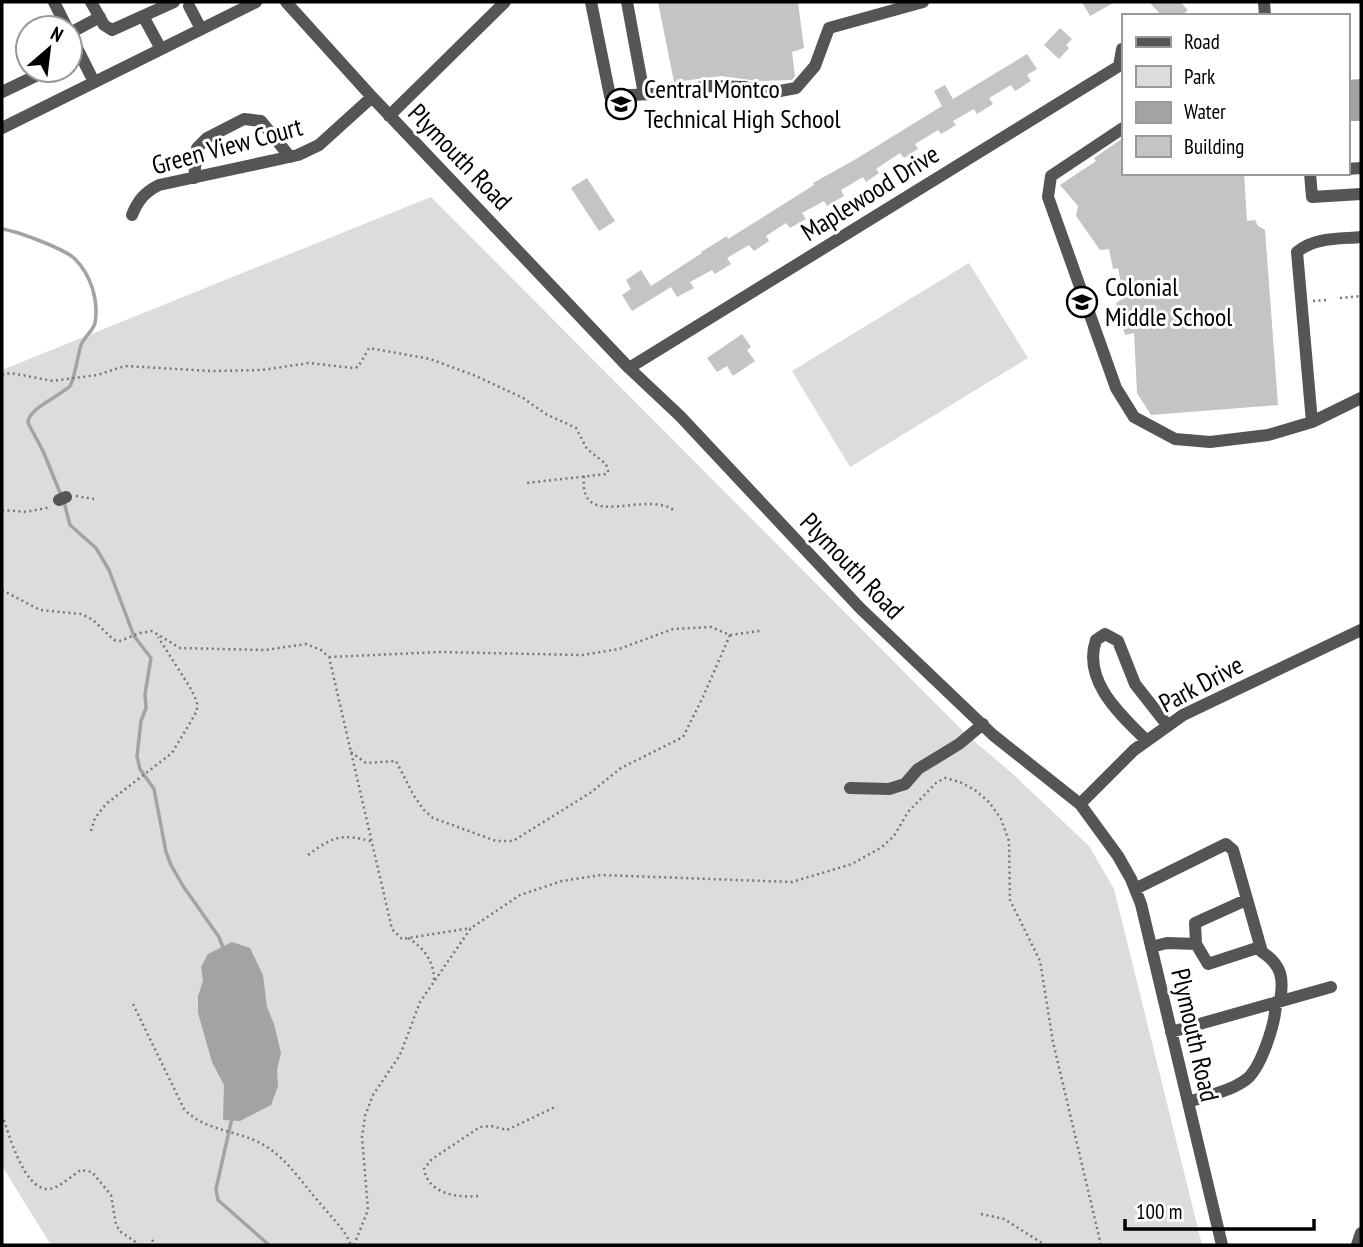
<svg xmlns="http://www.w3.org/2000/svg" width="1363" height="1247" viewBox="0 0 1363 1247" font-family="'PT Sans Narrow',sans-serif">
  <style>
    .green { fill: #dcdcdc }
    .water { fill: #a3a3a3 }
    .lines { fill: none; stroke-linecap: round; stroke-linejoin: round }
    .stream { stroke: #a3a3a3; stroke-width: 3.5 }
    .building { fill: #c4c4c4 }
    .path { stroke: #777; stroke-width: 2.5; stroke-dasharray: 2 3.5; stroke-linecap: butt }
    .minor { stroke: #555; stroke-width: 12 }
    .labels { text-anchor: middle; stroke-width: 6; stroke-linejoin: round; paint-order: stroke }
    .poi-label { font-size: 26px; fill: #000; stroke: #fff; text-anchor: start }
    .street-label { font-size: 26px; fill: #000; stroke: #fff }
  </style>
  <rect width="100%" height="100%" fill="#fff"/>
  <path class="green" d="M431 197 967 735 1014 775 1089 846 1114 889 1202 1245H51L2 1166V370Z
    M969 263 1028 358 850 467 792 371Z"/>
  <path class="water" d="M1361 79V121H1347V80Z
    M232 942 250 948 263 975 267 1007 274 1024 281 1053 277 1070 278 1086 271 1105 240 1121 223 1120 224 1085 212 1062 198 1013V996L203 981 201 967 208 954Z"/>
  <g class="lines">
    <path class="stream" d="M2 229C17 231 65 249 75 259 91 275 99 301 95 323 93 331 84 337 81 345 78 354 74 381 70 386 59 397 28 408 28 423L43 451 61 495
      M64 502 70 525 96 548 109 570 134 636 151 658 145 694 146 708 141 721 137 756 140 769 154 789 166 852 171 865 183 886 219 937 224 950
      M232 1118 216 1189 218 1200 269 1245"/>
  </g>
  <path class="building" d="M658 2H798L804 48 792 52 795 76 792 80 758 81 721 76 674 82Z
    M1082 2H1115L1090 16Z
    M1149 2H1180L1188 10 1181 16H1162Z
    M1060 28 1072 39 1066 45 1069 48 1059 59 1044 45Z
    M1027 54 1037 69 1027 75 1031 81 1015 91 1011 85 989 98 993 104 977 114 974 109 953 121 956 125 941 134 938 130 915 144 918 149 904 158 900 153 876 169 879 173 866 182 863 177 841 190 844 196 827 206 824 201 802 213 806 219 790 228 786 223 766 236 769 241 754 251 749 245 727 258 731 264 715 274 712 270 690 282 694 288 677 297 671 287 632 311 622 295 631 289 626 280 641 270 651 286 702 253 701 252 727 236 728 239 814 185 813 183 856 159 942 106 934 91 945 85 953 99Z
    M1123 138V173H1244L1247 221 1255 220 1258 226 1265 230 1278 405 1151 415 1137 393 1134 333 1125 335 1116 303 1124 298 1118 268 1113 269 1109 249 1100 250 1076 216 1078 206 1060 185 1096 161 1094 158Z
    M587 178 615 221 599 231 571 188Z
    M742 334 751 347 747 350 755 361 733 376 727 366 717 372 707 358Z"/>
  <g class="lines">
    <path class="path" d="M1340 298 1361 296
      M1313 301 1326 300
      M2 375 11 373 53 381 97 375 125 366 211 371 262 370 309 363 353 368 358 367 369 348 430 359 476 376 523 398 546 414 576 428 587 449 606 464 608 471 607 474 526 483
      M584 476C578 534 648 487 676 512
      M76 496 94 499
      M2 510 26 512 51 507
      M2 590 40 610 82 614 93 620 114 640 120 641 140 633 152 631 180 648 265 650 306 644 321 650 329 657 392 929 402 939 471 928
      M329 657 439 652 582 655 619 649 673 629 711 627 730 635 760 631
      M351 752 366 763 396 761 414 796 424 810 433 818 496 841H513L590 793 621 768 683 737 703 697 730 635
      M91 831 95 818 106 804 172 753 197 711V702L191 689 158 637
      M308 855C333 836 343 833 373 842
      M408 938C424 948 434 961 434 980
      M133 1004 184 1109C204 1131 237 1130 262 1144 287 1158 301 1182 319 1202 330 1216 344 1228 351 1245
      M2 1115C9 1133 23 1189 48 1189 59 1189 72 1175 81 1170L92 1172 111 1195 116 1225 121 1232 140 1245
      M478 1196C458 1198 428 1194 424 1169L432 1159 480 1127 491 1126 507 1130 557 1106
      M981 1214 1004 1219 1045 1245
      M152 1240 156 1245
      M354 1245 368 1210 362 1137 365 1116 373 1095 400 1055 420 1002 471 928 520 895 562 881 601 875 792 882 852 864 882 847 894 836 908 812 936 783 945 778 960 782 975 790 989 802 1001 819 1009 841 1010 900 1040 961 1053 1042 1101 1245"/>
    <path class="minor" d="M54 2 67 28
      M91 2 104 25 112 30 174 2
      M286 2 372 97 629 368 680 416 860 608 993 735 1080 804 1118 856 1131 879 1141 904 1222 1245
      M591 2 610 96 673 93 708 86 745 87 769 93 796 88 815 66 829 28 923 2
      M627 2 644 94
      M1264 2 1265 16
      M189 6 201 29
      M143 16 161 49
      M70 33 100 17
      M70 34 94 82
      M2 92 48 70
      M389 116 505 2
      M2 128 256 2
      M1123 128 1051 176 1048 197 1116 388 1134 417 1175 439 1210 442 1268 435 1312 422 1361 398
      M1347 169 1361 168
      M1310 173 1312 197 1361 194
      M194 178 197 148 207 138 244 119 261 121 290 157
      M132 215C138 200 145 192 159 185L298 155 319 145 372 97
      M629 368 1119 66 1122 49
      M1312 422 1297 252C1314 237 1340 239 1361 237
      M59 500 66 497
      M1147 741C1121 715 1082 681 1096 640L1105 634 1118 641 1135 684 1168 726
      M850 788 889 789 905 784 918 769 959 744 983 724
      M1080 804 1134 750 1183 715 1361 630
      M1135 889 1226 844 1233 850 1262 952C1282 965 1284 979 1280 1001
      M1196 944 1208 964 1260 947
      M1151 947 1167 943 1196 944 1195 923 1246 900
      M1171 1032 1331 987
      M1188 1102C1206 1096 1228 1092 1244 1081 1261 1071 1276 1021 1276 1002
      M1357 1245 1361 1233"/>
  </g>
  <defs>
    <g id="school-ring" transform="scale(1.575)"><circle r="9.5" fill="#fff" stroke="#000" stroke-width="1.5"/><path d="M0-5L7-2L0 1L-7-2ZM-4 1L0 2.5L4 1V4Q0 6-4 4Z" fill="#000"/></g>
  </defs>
  <g fill-rule="evenodd">
    <use href="#school-ring" x="621" y="104"/>
    <use href="#school-ring" x="1082" y="302"/>
  </g>
  <g class="labels">
    <g class="poi-label">
      <text x="644" y="98">Central Montco<tspan x="644" dy="30">Technical High School</tspan></text>
      <text x="1105" y="296">Colonial<tspan x="1105" dy="30">Middle School</tspan></text>
    </g>
    <g class="street-label">
      <text transform="translate(227 146) rotate(-15)" y="9">Green View Court</text>
      <text transform="translate(460 157) rotate(46)" y="9">Plymouth Road</text>
      <text transform="translate(870 193) rotate(-32)" y="9">Maplewood Drive</text>
      <text transform="translate(852 566) rotate(46)" y="9">Plymouth Road</text>
      <text transform="translate(1201 684) rotate(-28)" y="9">Park Drive</text>
      <text transform="translate(1195 1035) rotate(77)" y="9">Plymouth Road</text>
    </g>
  </g>
  <rect width="1363" height="1247" fill="none" stroke="#000000" stroke-width="7"/>
  <rect x="1122" y="14" width="228" height="161" fill="#ffffff" stroke="#999999" stroke-width="2"/>
  <rect x="1136" y="37" width="35" height="10" fill="#555555" stroke="#999999" stroke-width="2"/>
  <text x="1184" y="49" font-size="21" fill="#000000">Road</text>
  <rect x="1136" y="66" width="35" height="21" fill="#dcdcdc" stroke="#999999" stroke-width="2"/>
  <text x="1184" y="84" font-size="21" fill="#000000">Park</text>
  <rect x="1136" y="102" width="35" height="21" fill="#a3a3a3" stroke="#999999" stroke-width="2"/>
  <text x="1184" y="119" font-size="21" fill="#000000">Water</text>
  <rect x="1136" y="136" width="35" height="21" fill="#c4c4c4" stroke="#999999" stroke-width="2"/>
  <text x="1184" y="154" font-size="21" fill="#000000">Building</text>
  <g transform="translate(49 49) rotate(28)"><circle r="33" fill="#ffffff" stroke="#999999" stroke-width="2"/>
  <path d="M0-5L12 26L0 18L-12 26Z" fill="#000000"/>
  <text y="-10" font-size="19" font-weight="bold" text-anchor="middle" fill="#000000">N</text>
  </g>
  <path d="M1125 1219v10h189v-10" fill="none" stroke="#000000" stroke-width="3.5"/>
  <text x="1136" y="1219" font-size="21" fill="#000000" stroke="#ffffff" stroke-width="5" paint-order="stroke">100 m</text>
</svg>
